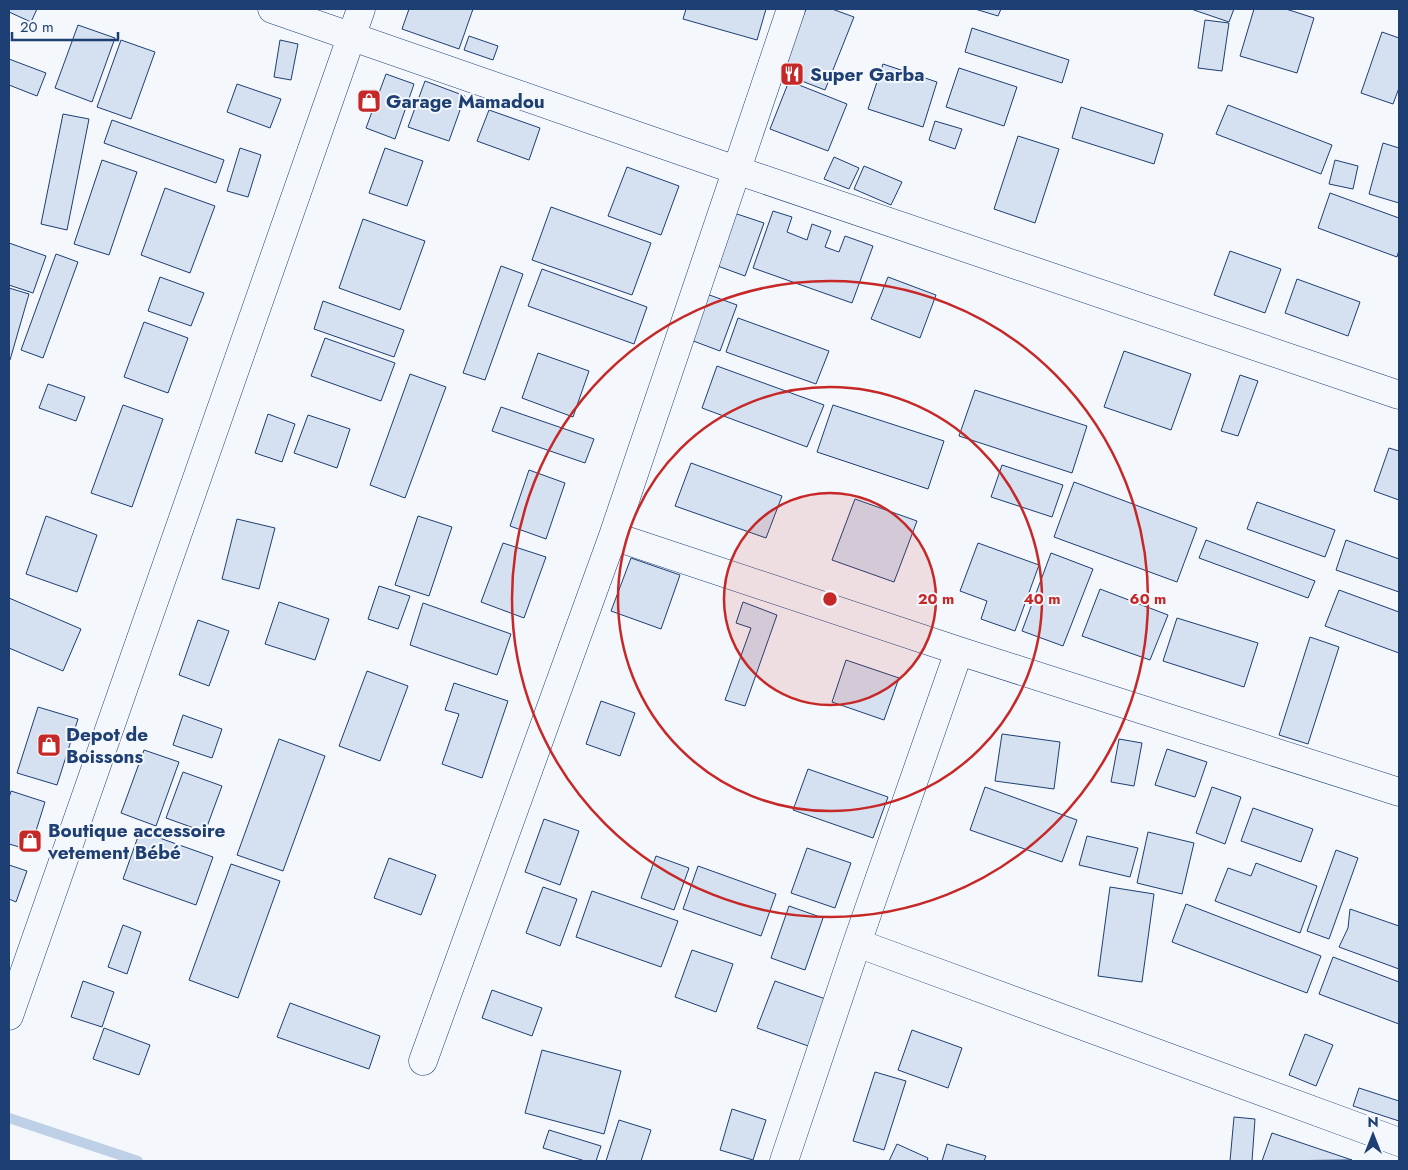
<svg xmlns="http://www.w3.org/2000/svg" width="1408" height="1170" viewBox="0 0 1408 1170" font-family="Jost,sans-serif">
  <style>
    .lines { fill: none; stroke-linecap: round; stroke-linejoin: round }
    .stream { stroke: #bed0e5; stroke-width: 10 }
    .building { fill: #d5e0f0; stroke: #1d3f73 }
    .minor-casing { stroke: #1d3f73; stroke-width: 29 }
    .minor { stroke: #f4f7fb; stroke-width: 28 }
    .ring { fill: none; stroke: #c62828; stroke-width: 2.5 }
    .labels { text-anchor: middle; stroke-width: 4; stroke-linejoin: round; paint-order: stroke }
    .poi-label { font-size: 19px; font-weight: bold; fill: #1d3f73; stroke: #f4f7fb; text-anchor: start }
    .centre { fill: #c62828; stroke: #f4f7fb; stroke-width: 2.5 }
    .ring-label { font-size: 15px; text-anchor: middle; font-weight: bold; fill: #c62828; stroke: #f4f7fb; stroke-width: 4; stroke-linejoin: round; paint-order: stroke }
  </style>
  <rect width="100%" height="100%" fill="#f4f7fb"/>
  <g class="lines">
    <path class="stream" d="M9 1118 138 1161"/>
  </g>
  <path class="building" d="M9 9H37L31 22 9 12Z
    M409 9H473L459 49 402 29Z
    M686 9H766L757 40 683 19Z
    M806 9H832L854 17 825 90 781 73Z
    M975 9H1001L998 16Z
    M1191 9H1234L1229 22Z
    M1254 9H1286L1314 18 1297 73 1240 56Z
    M1205 20 1229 23 1222 71 1198 68Z
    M78 25 115 38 92 102 55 88Z
    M972 28 1069 60 1062 83 965 52Z
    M1382 32 1399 38V88L1393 104 1361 93Z
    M469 36 498 46 493 60 464 50Z
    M121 40 155 52 131 119 97 107Z
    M280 40 298 44 291 80 274 77Z
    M9 59 46 73 37 96 9 85Z
    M883 64 937 82 923 127 868 109Z
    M959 68 1017 87 1004 126 946 107Z
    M386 74 414 84 395 139 366 128Z
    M425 81 465 96 449 141 408 127Z
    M789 81 847 104 828 151 770 129Z
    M237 84 281 99 270 128 227 112Z
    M1228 105 1332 145 1321 174 1216 134Z
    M1081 107 1163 134 1154 164 1072 138Z
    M489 110 540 128 529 160 477 141Z
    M63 114 89 119 67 230 41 224Z
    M112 120 224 160 216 183 104 143Z
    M935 121 962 129 955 149 929 140Z
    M1018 136 1059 149 1035 223 994 209Z
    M1383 143 1399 148V203L1369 194Z
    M240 148 261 155 248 197 227 191Z
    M385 148 423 161 407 206 369 193Z
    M834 157 859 168 849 189 824 179Z
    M102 160 137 172 109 255 74 244Z
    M1335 160 1358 166 1353 189 1329 184Z
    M864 166 902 182 891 205 854 189Z
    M627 167 679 186 661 235 608 216Z
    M165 188 215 206 190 273 141 255Z
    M1330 193 1399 218V250L1397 257 1318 228Z
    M551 207 651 243 632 295 532 260Z
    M773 211 792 217 787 232 807 240 812 224 831 231 825 247 839 252 845 236 873 246 852 303 753 268Z
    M734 213 764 223 745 276 715 265Z
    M363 219 425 241 400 310 339 288Z
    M9 243 46 256 33 293 9 285Z
    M1230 251 1281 269 1265 313 1214 295Z
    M56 254 78 262 43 358 21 350Z
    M501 266 523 274 485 380 463 373Z
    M542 269 647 307 634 344 528 306Z
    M160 277 204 293 191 326 148 311Z
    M888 277 936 295 920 338 871 319Z
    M1297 279 1360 302 1348 336 1285 313Z
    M9 288 29 294 10 360H9Z
    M704 293 737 305 720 351 688 339Z
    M323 301 404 330 394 357 314 329Z
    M738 318 829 351 816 384 726 352Z
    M144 322 188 338 168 393 124 377Z
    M325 338 395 363 381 401 311 376Z
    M1124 351 1191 374 1171 430 1104 407Z
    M538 353 589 371 573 417 522 398Z
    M717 366 824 405 807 447 702 408Z
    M410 374 446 387 405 498 370 485Z
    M1240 375 1258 381 1238 436 1221 431Z
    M48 384 85 397 76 421 39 408Z
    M975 390 1087 426 1072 473 959 436Z
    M123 405 163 419 132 507 91 493Z
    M833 405 944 441 928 489 817 452Z
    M501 407 594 439 585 463 492 431Z
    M268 414 295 424 282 462 255 453Z
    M308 415 350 429 337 468 294 453Z
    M1389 448 1399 451V500L1374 491Z
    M691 463 782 496 766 538 675 506Z
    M1002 465 1063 485 1052 517 991 497Z
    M529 470 565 483 546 539 510 526Z
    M1074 482 1197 528 1177 582 1054 537Z
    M855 499 917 521 894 582 832 560Z
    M1257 502 1335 530 1325 557 1247 529Z
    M46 516 97 535 77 592 26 574Z
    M418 516 452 527 429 596 395 585Z
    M237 519 275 528 259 589 222 579Z
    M1206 540 1315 581 1308 598 1199 558Z
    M1346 540 1399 559V592L1336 570Z
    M503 543 546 557 524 618 481 602Z
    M978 543 1039 565 1015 631 981 619 987 601 960 591Z
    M1051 553 1093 569 1063 646 1022 631Z
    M631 558 680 575 661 629 611 611Z
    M379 586 410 596 398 629 368 619Z
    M1100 589 1168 615 1150 660 1082 636Z
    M1339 590 1399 612V653L1325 626Z
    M9 598 81 629 63 671 9 648Z
    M279 602 329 619 315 660 265 644Z
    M743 602 777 615 745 706 725 700 751 628 736 623Z
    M423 603 511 634 497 675 410 645Z
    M1177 618 1258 643 1244 687 1163 661Z
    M198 620 229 631 209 686 179 675Z
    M1310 637 1339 647 1308 744 1279 735Z
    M846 660 899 678 884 720 832 702Z
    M367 671 408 686 380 761 339 746Z
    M454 683 508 701 482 778 442 764 459 714 445 710Z
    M601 701 635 713 620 756 586 744Z
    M38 707 78 719 57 785 17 773Z
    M183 715 222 729 212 758 173 745Z
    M1002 734 1060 742 1054 789 995 781Z
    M279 739 325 756 283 871 237 855Z
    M1119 739 1142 743 1134 786 1111 782Z
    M1167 749 1207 762 1195 797 1155 785Z
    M144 750 179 762 156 826 121 813Z
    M808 769 888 797 873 838 793 810Z
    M183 772 222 786 205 832 166 818Z
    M985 787 1077 820 1062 862 970 830Z
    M1212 787 1241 797 1225 844 1196 833Z
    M11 791 45 802 30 850 9 844V798Z
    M1253 808 1313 829 1301 862 1241 841Z
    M544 819 579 831 560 885 525 872Z
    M140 831 213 857 196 905 123 879Z
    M1148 832 1194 843 1182 894 1137 883Z
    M1087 836 1138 848 1130 877 1079 865Z
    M807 848 851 863 835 908 791 893Z
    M1336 850 1358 858 1329 939 1307 931Z
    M656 856 689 868 674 910 641 898Z
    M389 858 436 875 421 915 374 898Z
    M1256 863 1317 886 1300 933 1215 901 1228 868 1251 876Z
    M231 864 280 881 238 998 189 980Z
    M9 865 27 871 16 902 9 899Z
    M698 866 776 894 761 936 683 909Z
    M543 887 577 899 560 946 526 933Z
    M1110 887 1154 894 1142 982 1098 976Z
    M592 891 678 921 661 967 576 937Z
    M1186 904 1321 956 1307 993 1172 942Z
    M789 906 823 918 805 970 771 958Z
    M1350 909 1399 926V969L1339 947 1348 928Z
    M123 925 141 932 127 974 108 967Z
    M692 950 733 964 716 1012 675 997Z
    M1333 957 1399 982V1024L1319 994Z
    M83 981 114 992 102 1027 71 1017Z
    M775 981 831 1001 814 1048 757 1028Z
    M492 990 542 1008 532 1036 482 1018Z
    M290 1003 380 1036 369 1069 277 1037Z
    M104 1028 150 1045 139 1075 93 1059Z
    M912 1030 962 1048 948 1088 898 1070Z
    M1305 1034 1333 1045 1316 1086 1289 1075Z
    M542 1050 621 1071 604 1134 525 1113Z
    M875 1072 906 1081 884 1150 853 1141Z
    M1359 1088 1399 1101V1121L1353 1106Z
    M732 1109 766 1120 753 1160 720 1150Z
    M1234 1117 1255 1119 1252 1161H1230Z
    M619 1120 651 1130 641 1161H606Z
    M549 1130 601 1146 596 1161H585L543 1148Z
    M1272 1133 1352 1160 1262 1161Z
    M897 1144 928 1158 927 1161H889Z
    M947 1144 986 1156 984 1161H942Z"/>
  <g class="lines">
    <g class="minor-casing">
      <path id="minor" d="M272 9 736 170 1399 395
        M613 536 959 651 1399 792
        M857 943 1399 1142
        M9 1016 361 9
        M423 1061 613 536 791 9
        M784 1161 857 943 959 651"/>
    </g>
    <use href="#minor" class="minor"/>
  </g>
  <circle cx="830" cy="599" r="106" fill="#c62828" fill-opacity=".12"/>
  <g class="ring">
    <circle cx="830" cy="599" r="106"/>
    <circle cx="830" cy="599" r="212"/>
    <circle cx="830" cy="599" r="318"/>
  </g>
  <defs>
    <g id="restaurant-square" transform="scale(1.25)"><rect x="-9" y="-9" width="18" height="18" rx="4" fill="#c62828" stroke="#f4f7fb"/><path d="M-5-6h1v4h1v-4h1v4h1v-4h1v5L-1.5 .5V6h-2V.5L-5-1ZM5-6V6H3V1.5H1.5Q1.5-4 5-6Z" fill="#fff"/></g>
    <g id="shop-square" transform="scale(1.25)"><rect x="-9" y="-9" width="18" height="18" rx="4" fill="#c62828" stroke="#f4f7fb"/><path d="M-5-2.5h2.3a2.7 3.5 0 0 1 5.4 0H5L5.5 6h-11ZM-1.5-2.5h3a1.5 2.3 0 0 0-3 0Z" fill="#fff"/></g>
  </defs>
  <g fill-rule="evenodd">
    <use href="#restaurant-square" x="792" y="74"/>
    <use href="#shop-square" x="369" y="101"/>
    <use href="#shop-square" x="49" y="745"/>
    <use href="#shop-square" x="30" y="841"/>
  </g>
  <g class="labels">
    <g class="poi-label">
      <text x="810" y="81">Super Garba</text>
      <text x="386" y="108">Garage Mamadou</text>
      <text x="66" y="741">Depot de<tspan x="66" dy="22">Boissons</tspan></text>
      <text x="48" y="837">Boutique accessoire<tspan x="48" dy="22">vetement Bébé</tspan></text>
    </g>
  </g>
  <circle cx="830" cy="599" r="8" class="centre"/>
  <g class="ring-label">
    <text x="936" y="604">20 m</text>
    <text x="1042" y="604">40 m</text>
    <text x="1148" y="604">60 m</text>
  </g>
  <rect width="1408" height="1170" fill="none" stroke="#1d3f73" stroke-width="20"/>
  <g transform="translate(1373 1135)" stroke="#f4f7fb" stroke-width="4" paint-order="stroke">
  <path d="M0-4L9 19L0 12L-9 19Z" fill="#1d3f73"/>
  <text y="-8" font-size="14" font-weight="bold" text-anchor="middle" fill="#1d3f73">N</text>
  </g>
  <path d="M12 32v8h106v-8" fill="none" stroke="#1d3f73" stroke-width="2.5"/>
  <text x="20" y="32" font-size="15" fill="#1d3f73" stroke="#f4f7fb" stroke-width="4" paint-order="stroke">20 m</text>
</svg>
